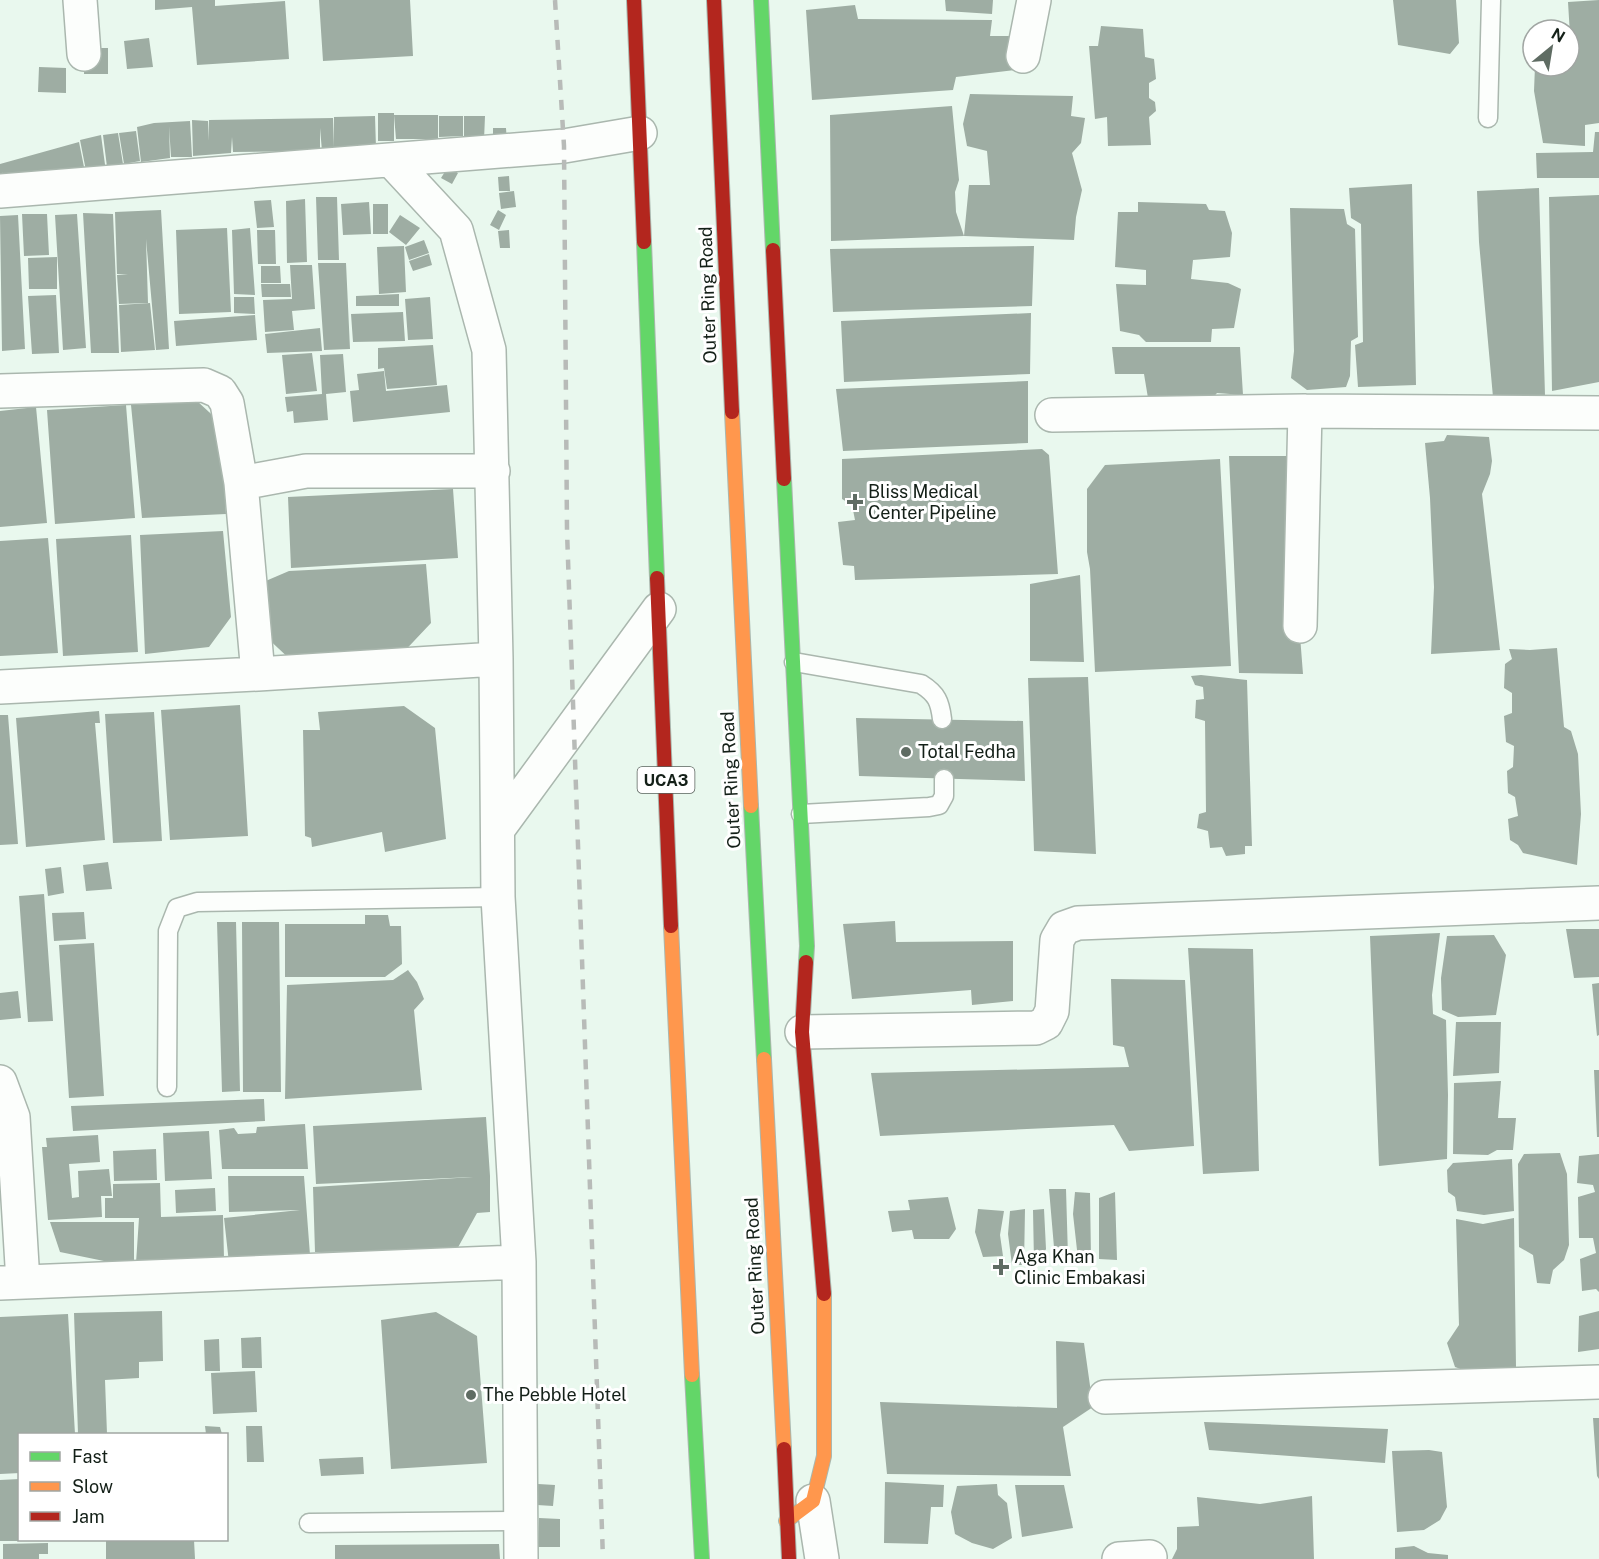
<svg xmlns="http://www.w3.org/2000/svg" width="1599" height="1559" viewBox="0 0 1599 1559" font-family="'Public Sans',sans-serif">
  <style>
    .building { fill: #9eada3 }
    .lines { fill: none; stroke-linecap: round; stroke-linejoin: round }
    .lane-casing { stroke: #aab7ae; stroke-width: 21 }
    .street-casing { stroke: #aab7ae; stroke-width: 36 }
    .fast-casing { stroke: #aab7ae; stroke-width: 16 }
    .slow-casing { stroke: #aab7ae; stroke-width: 16 }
    .jam-casing { stroke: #aab7ae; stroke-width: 16 }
    .lane { stroke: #fcfefc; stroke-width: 18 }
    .street { stroke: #fcfefc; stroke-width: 33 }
    .fast { stroke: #63d668; stroke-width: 14 }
    .slow { stroke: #ff974d; stroke-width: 14 }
    .jam { stroke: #b3261e; stroke-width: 14 }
    .rail { stroke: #b8bbb8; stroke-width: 4.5; stroke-dasharray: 10 10; stroke-linecap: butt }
    .poi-dot { fill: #5f6c63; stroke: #fff; stroke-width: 2 }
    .labels { text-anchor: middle; stroke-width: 6; stroke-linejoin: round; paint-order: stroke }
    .shield { fill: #fff; stroke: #5a635d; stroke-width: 1.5 }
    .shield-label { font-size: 16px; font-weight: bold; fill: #142018 }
    .street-label { font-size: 18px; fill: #142018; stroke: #fff }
    .poi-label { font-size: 18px; fill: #142018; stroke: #fff; text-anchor: start }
  </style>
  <rect width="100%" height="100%" fill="#e9f8ee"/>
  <path class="building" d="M155 0H215V6L285 1 289 59 197 65 192 7 155 10Z
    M319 0H410L413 56 323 61Z
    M945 0H993L992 14 946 11Z
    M1393 0H1456L1459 43 1450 54 1398 45Z
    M1599 0V123L1585 125V146L1543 143 1534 91 1535 66H1569L1570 35 1568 2Z
    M855 5 858 19 992 20 990 36H1014L1015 70 956 77 953 90 812 100 806 10Z
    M1101 26 1143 29 1145 57 1154 59 1156 79 1149 83V98L1155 102 1156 111 1149 117 1151 145 1108 146 1107 117 1095 119 1089 46H1098Z
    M149 38 153 67 127 69 124 41Z
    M85 48H108V74H84Z
    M39 67 66 68V93L38 92Z
    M970 94 1073 96 1071 116 1085 118 1081 143 1072 153 1082 190 1076 217 1074 240 964 236 831 241 830 115 952 106 959 180 955 192 956 212 964 236 969 185H990L987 151 967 146 963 124Z
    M378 113H394V141H378Z
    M394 115H438V139H396Z
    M375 116 376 148 322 151 320 128V151L233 152 232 137 231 153 193 156 192 120 208 121V141L209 120 333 118 334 147V117Z
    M439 116H463V136L439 137Z
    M464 116H485L484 140H464Z
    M190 121 192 157H171L169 126 170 158 141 162 137 127 154 123Z
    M493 128H506L507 143 493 144Z
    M136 131 140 161 124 164 119 133Z
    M1595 132H1599V178H1537L1536 153 1593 152Z
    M118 133 123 164 107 167 103 135Z
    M101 135 106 172 87 176 80 140Z
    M79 142 86 177 6 184 2 172 4 182 0 183V164Z
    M448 167 458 173 452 184 441 178Z
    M509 176 510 191H499L498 177Z
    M1412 184 1416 385 1358 387 1355 345 1363 342 1361 224 1351 218 1349 188Z
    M1539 188 1545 395 1493 397 1479 242 1477 191Z
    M514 191 516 207 501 209 499 193Z
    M1599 195V382L1552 391 1549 197Z
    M316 197H337L339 260H318Z
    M305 199 307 262 287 263 286 201Z
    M271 200 274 227 257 228 254 201Z
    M369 202 371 234 343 235 341 204Z
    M1138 202 1206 204 1209 210 1225 211 1232 233 1230 257 1193 260 1191 279 1228 283 1241 289 1234 328 1212 329 1211 342H1146L1139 335 1120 331 1116 284 1146 285V270L1115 267 1118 212H1138Z
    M373 204H388V234H373Z
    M1290 208 1344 209 1347 224 1355 229 1358 337 1351 341 1350 376 1346 387 1307 390 1291 378 1294 351Z
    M161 210 169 349 156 350 146 239 148 303 119 304 117 275 128 274H117L115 212Z
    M498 210 506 215 499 230 490 225Z
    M83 213 113 214 119 353H91Z
    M22 214H47L49 255 24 256Z
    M77 214 86 348 63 350 55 215Z
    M18 215 25 349 2 351 0 216Z
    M400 215 420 228 406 245 389 232Z
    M227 228 231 312 179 314 176 230Z
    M250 228 255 295 234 294 232 230Z
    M257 230H275L276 264H258Z
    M509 230 510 248H500L498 231Z
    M424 240 429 253 409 260 405 247Z
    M404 246 406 292 379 294 377 247Z
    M1034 246 1032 306 833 312 830 249Z
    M429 254 432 265 413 271 409 261Z
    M57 257V289H29L28 258Z
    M318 263H346L350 349 324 350Z
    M290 265H312L315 309 292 311 294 330 265 332 263 300 292 299Z
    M261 266H280L281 283H261Z
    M261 284H290L291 297H262Z
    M399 294V306H356V296Z
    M56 295 59 353 32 354 28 296Z
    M234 297H254L255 314 234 313Z
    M430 297 433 339 408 340 405 299Z
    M150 303 155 350 121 352 119 305Z
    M403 312 405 341 353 342 351 314Z
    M1031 313 1030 374 844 382 841 321Z
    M255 315 257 340 176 346 174 321Z
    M320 328 322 351 267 353 265 334Z
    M433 345 437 385 387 389 384 368 378 369V348Z
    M1112 347H1240L1243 395 1217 393 1208 403 1149 404 1144 374H1115Z
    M312 353 317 391 286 394 282 355Z
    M343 354 346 392 326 394 328 420 294 423 293 411 287 412 285 397 322 394 320 355Z
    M384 371 386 391 447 385 450 412 353 422 350 391 359 390 357 374Z
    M1028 381V443L843 451 836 389Z
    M197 401 221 423 226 514 142 518 131 405Z
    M126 405 135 518 55 524 47 410Z
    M36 407 47 523 0 527V411Z
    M1447 435 1489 437 1492 461 1490 474 1482 494 1500 650 1431 654 1434 587 1430 498 1425 443 1444 441Z
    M1042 449 1049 455 1058 574 855 580 854 566 843 565 838 522 855 520 852 505 842 499V459Z
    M1229 456H1286L1303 674 1239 673Z
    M1220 459 1231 666 1095 672 1090 569 1087 552V489L1105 465Z
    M453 489 458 558 291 568 288 497Z
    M223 531 231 617 209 647 145 654 140 535Z
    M131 535 138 652 63 656 56 539Z
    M48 538 58 653 0 656V541Z
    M426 564 431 623 397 659 294 663 262 633 261 583 289 571Z
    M1080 575 1084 662 1030 661V584Z
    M1557 648 1564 727 1571 731 1578 754 1581 814 1577 865 1523 853 1518 845 1510 840 1508 819 1518 816 1515 797 1508 793 1507 771 1513 767 1514 746 1506 742 1504 716 1512 713V693L1504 688 1505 664 1512 659 1509 649 1530 650Z
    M1201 675 1247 680 1252 846H1245V854L1226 856 1222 847 1210 848 1208 831 1197 828 1199 814 1206 812 1205 721 1195 718 1196 700 1204 699 1203 687 1195 685 1191 676Z
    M1088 677 1096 854 1034 851 1028 678Z
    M240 705 248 836 170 840 161 710Z
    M404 706 435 728 446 839 385 852 382 832 312 847 311 838 305 836 303 730H320L318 712Z
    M99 711 100 723H95L105 840 26 847 16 718Z
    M154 712 162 841 113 843 105 714Z
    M0 715H8L18 844 0 845Z
    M856 718 1023 721 1025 781 859 776Z
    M108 862 112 889 86 891 83 865Z
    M61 867 64 893 48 896 45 869Z
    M44 894 53 1021 28 1022 19 896Z
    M84 912 86 939 54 941 52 913Z
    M365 915H388L390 926H401L402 964 385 977H285V924H365Z
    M895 921 896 942 1013 941V1001L972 1005 971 990 852 999 843 924Z
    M217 922H236L240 1091 222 1092Z
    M242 922H279L281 1092H243Z
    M1566 929H1599V977L1574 978Z
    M1440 933 1432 995 1433 1014 1446 1020 1448 1095 1447 1159 1379 1166 1370 936Z
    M1494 935 1506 955 1496 1015 1458 1017 1442 1010 1441 978 1447 936Z
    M94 943 104 1096 69 1098 59 945Z
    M1188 948 1253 949 1259 1171 1203 1174Z
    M408 970 417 982 424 999 414 1010 422 1090 285 1099 287 985 393 980Z
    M1111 979 1185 980 1194 1146 1129 1151 1114 1125 880 1136 871 1073 1129 1067 1124 1047 1113 1045Z
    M1599 983V1035L1597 1036 1592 984Z
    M18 991 21 1018 0 1020V993Z
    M1456 1022H1501L1499 1073 1453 1076Z
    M1594 1070H1599V1137H1597Z
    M1501 1081 1498 1118H1516L1513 1150H1497L1488 1155 1453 1154 1454 1083Z
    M264 1099 265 1121 73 1131 71 1106Z
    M486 1117 490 1176V1212L477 1213 456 1251 315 1252 313 1187 473 1177 316 1184 313 1126Z
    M305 1124 308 1169H222L219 1130 234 1128 238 1134 256 1133 257 1127Z
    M209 1131 212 1179 165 1181 163 1133Z
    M98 1135 100 1162 69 1164 72 1198 79 1197 78 1171 109 1169 112 1196H101L102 1217 48 1220 42 1147H47L46 1138Z
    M156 1149 157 1180 114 1181 113 1151Z
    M1560 1153 1567 1174 1569 1245 1564 1260 1553 1270 1550 1284 1537 1283 1533 1255 1519 1247 1518 1164 1524 1154Z
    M1599 1154V1292L1596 1289 1582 1291 1580 1259 1596 1253 1593 1238H1579L1578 1197 1595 1192 1593 1185 1577 1183 1579 1156Z
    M1512 1159 1514 1211 1484 1215 1457 1211 1455 1197 1448 1192 1447 1170 1453 1163Z
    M228 1176H304L310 1255 229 1263 224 1218 300 1210 229 1212Z
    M160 1183 161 1217 223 1215 224 1259 136 1263 139 1218H105V1198H113V1184Z
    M215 1188 216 1211 176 1213 175 1190Z
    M1049 1189H1066L1068 1257 1062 1262 1055 1259Z
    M1075 1192 1090 1193 1091 1259H1078L1073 1214Z
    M1115 1192 1117 1260 1099 1259V1198Z
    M948 1197 956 1229 949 1239H914L912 1230 892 1232 888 1211 910 1210 908 1200Z
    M978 1209 1004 1211 1000 1235 1003 1256 983 1257 975 1232Z
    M1025 1209 1024 1265H1012L1008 1234 1010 1211Z
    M1044 1209 1046 1249 1041 1260 1034 1262 1033 1210Z
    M1514 1218 1516 1367 1494 1373 1466 1371 1455 1367 1447 1343 1459 1325 1456 1219 1483 1224Z
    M50 1222H134V1265L107 1267 104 1261 60 1252Z
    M162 1311 163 1361 139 1362V1378L105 1380 107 1434H78L74 1313Z
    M1599 1311V1349L1578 1352 1579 1316Z
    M436 1312 477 1336 487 1463 391 1469 381 1320Z
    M68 1314 75 1434H20V1473L0 1474V1317Z
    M261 1337 262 1368H242L241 1338Z
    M219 1339 220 1371H205L204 1340Z
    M1056 1341 1084 1343 1093 1407 1063 1427 1071 1476 887 1474 880 1402 1057 1408Z
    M255 1371 257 1412 213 1414 211 1373Z
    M1593 1418H1599V1479L1597 1476Z
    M1204 1422 1388 1429 1385 1463 1209 1450Z
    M205 1426 220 1427 222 1434H206Z
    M246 1426H262L264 1462H247Z
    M1429 1450 1442 1452 1447 1507 1440 1520 1424 1530 1397 1532 1392 1451Z
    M363 1457 364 1474 321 1476 319 1459Z
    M20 1479V1541H0V1480Z
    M885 1482 944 1485 943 1507H931L928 1544 884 1543Z
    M538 1484 555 1485 553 1506 537 1505Z
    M997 1484 998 1495 1007 1503 1012 1538 993 1549 972 1543 955 1534 951 1512 957 1486Z
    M1015 1485H1064L1073 1528 1022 1537Z
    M1312 1496 1314 1559H1172L1177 1549V1527L1199 1526 1197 1497 1260 1504Z
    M539 1518 560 1519V1547H538Z
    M106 1540H194L195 1559H106Z
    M48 1543V1554H39V1559H3V1544Z
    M499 1544 500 1559H335V1545Z
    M1414 1546 1428 1553 1448 1555V1559H1395V1548Z"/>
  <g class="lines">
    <g class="lane-casing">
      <path id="lane" d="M1488 118 1491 0
        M794 662 921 684C937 694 940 702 942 719
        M801 814 929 807 939 805 944 796V779
        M167 1087 168 931 177 908 197 902 498 897
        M309 1523 519 1521"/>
    </g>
    <g class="street-casing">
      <path id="street" d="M80 0 84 54
        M1023 56 1034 0
        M392 161 456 230 489 350 496 659 498 897 519 1262 521 1559
        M0 191 564 146 640 133
        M0 391 204 385 220 392 227 403 241 483
        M1052 415 1305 411 1599 413
        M1300 626 1305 411
        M258 674 241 483 306 471H493
        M0 687 258 674 496 659
        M498 829 659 609
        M802 1032 1036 1028 1046 1023 1052 1011 1057 940 1064 928 1078 923 1599 903
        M0 1082 13 1117 23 1282
        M0 1283 519 1262
        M1105 1397 1599 1382
        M813 1501 822 1559
        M1119 1559 1150 1557"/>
    </g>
    <g class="fast-casing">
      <path id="fast" d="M761 0 773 250
        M644 242 657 578
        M784 479 807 946 806 962
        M751 806 764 1059
        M692 1375 702 1559"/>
    </g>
    <g class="slow-casing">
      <path id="slow" d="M732 412 751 806
        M671 926 692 1375
        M764 1059 784 1449
        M786 1521 813 1501 824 1456V1294"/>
    </g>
    <g class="jam-casing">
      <path id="jam" d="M634 0 644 242
        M714 0 732 412
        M773 250 784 479
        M657 578 671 926
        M806 962 802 1032 824 1294
        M784 1449 789 1559"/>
    </g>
    <use href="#lane" class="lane"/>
    <use href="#street" class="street"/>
    <use href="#fast" class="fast"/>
    <use href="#slow" class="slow"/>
    <use href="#jam" class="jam"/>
    <path class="rail" d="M555 0 564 146 567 531 603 1559"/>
  </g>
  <g class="poi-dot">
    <path d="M852 493h6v6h6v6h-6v6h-6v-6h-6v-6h6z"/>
    <circle cx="906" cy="752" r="6"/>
    <path d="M998 1258h6v6h6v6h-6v6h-6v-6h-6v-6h6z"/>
    <circle cx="471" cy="1395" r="6"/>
  </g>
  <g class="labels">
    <rect class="shield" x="637.5" y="767" width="57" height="26" rx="4.5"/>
    <g class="shield-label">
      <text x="666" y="786">UCA3</text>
    </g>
    <g class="street-label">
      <text transform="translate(708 295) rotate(-92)" y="6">Outer Ring Road</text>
      <text transform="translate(731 780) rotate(-93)" y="6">Outer Ring Road</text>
      <text transform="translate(755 1266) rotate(-93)" y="6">Outer Ring Road</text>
    </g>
    <g class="poi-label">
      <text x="868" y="498">Bliss Medical<tspan x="868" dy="21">Center Pipeline</tspan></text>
      <text x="918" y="758">Total Fedha</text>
      <text x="1014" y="1263">Aga Khan<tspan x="1014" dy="21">Clinic Embakasi</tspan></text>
      <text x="483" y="1401">The Pebble Hotel</text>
    </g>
  </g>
  <rect x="18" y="1433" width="210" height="108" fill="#ffffff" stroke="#a1a6a3" stroke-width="1.5"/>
  <rect x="30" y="1452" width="30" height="9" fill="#63d668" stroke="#a1a6a3" stroke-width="1.5"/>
  <text x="72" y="1463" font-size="18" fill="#142018">Fast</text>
  <rect x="30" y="1482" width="30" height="9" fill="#ff974d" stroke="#a1a6a3" stroke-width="1.5"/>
  <text x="72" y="1493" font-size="18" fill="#142018">Slow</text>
  <rect x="30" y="1512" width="30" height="9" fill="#b3261e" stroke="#a1a6a3" stroke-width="1.5"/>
  <text x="72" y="1523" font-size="18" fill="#142018">Jam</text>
  <g transform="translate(1551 48) rotate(30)"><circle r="28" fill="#ffffff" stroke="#a1a6a3" stroke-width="1.5"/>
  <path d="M0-4.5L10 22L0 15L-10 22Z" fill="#5f6c63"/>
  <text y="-9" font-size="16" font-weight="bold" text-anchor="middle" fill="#142018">N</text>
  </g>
</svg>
